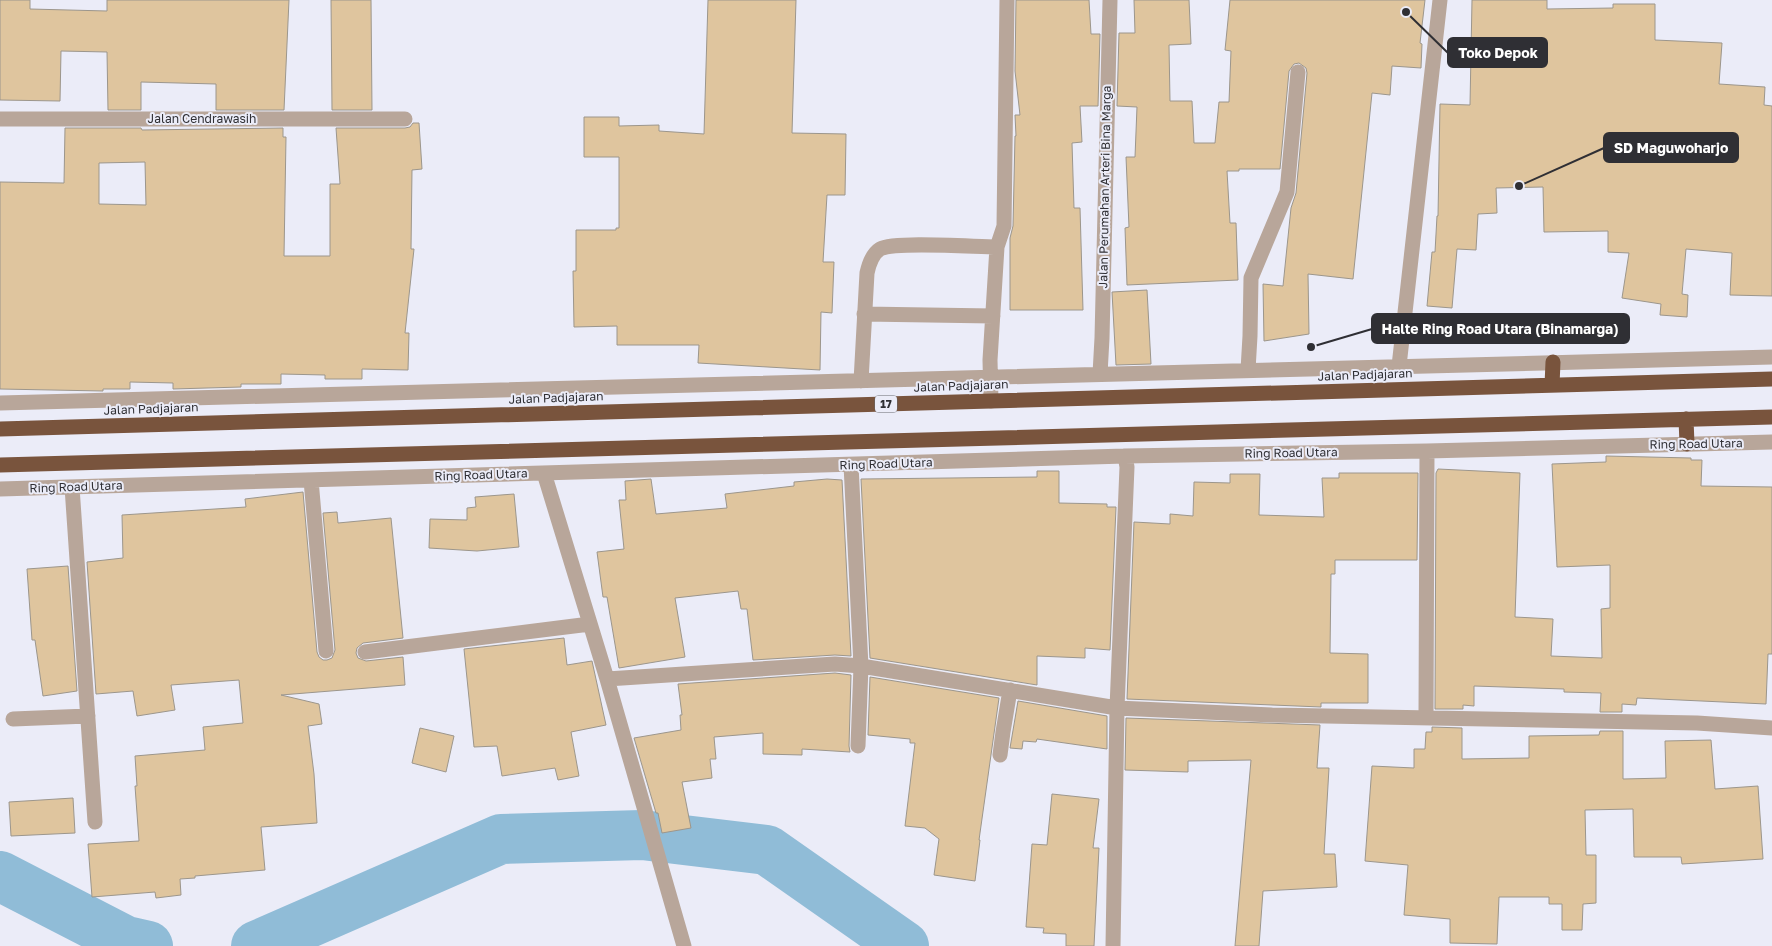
<svg xmlns="http://www.w3.org/2000/svg" width="1772" height="946" viewBox="0 0 1772 946" font-family="'Golos Text',sans-serif">
  <style>
    .lines { fill: none; stroke-linecap: round; stroke-linejoin: round }
    .river { stroke: #90bcd7; stroke-width: 50 }
    .building { fill: #dfc59e; stroke: #9c968c; fill-rule: evenodd }
    .minor { stroke: #b8a69a; stroke-width: 15 }
    .highway { stroke: #79543d; stroke-width: 15 }
    .labels { text-anchor: middle; stroke-width: 4; stroke-linejoin: round; paint-order: stroke }
    .shield { fill: #ebecf8; stroke: #67686f; stroke-width: 1 }
    .shield-label { font-size: 11px; font-weight: bold; fill: #2f2f34 }
    .street-label { font-size: 12px; fill: #2f2f34; stroke: #ebecf8 }
    .leader { fill: none; stroke: #2f2f34; stroke-width: 2 }
    .callout-dot { fill: #2f2f34; stroke: #ebecf8; stroke-width: 2 }
    .callout { fill: #2f2f34; stroke: #2f2f34; stroke-width: 2 }
    .callout-label { font-size: 14px; text-anchor: middle; font-weight: bold; fill: #fff }
  </style>
  <rect width="100%" height="100%" fill="#ebecf8"/>
  <g class="lines">
    <path class="river" d="M0 876 126 941 148 946
      M256 946 501 839 642 835 767 850 904 946"/>
  </g>
  <path class="building" d="M0 0H30V9L107 11V0H289L284 110H216V84L141 82V110H108L107 52 61 51 60 101 0 100Z
    M331 0H371L372 110H332Z
    M708 0H796L792 133 846 134 845 195H827L823 262H834L832 313 821 312 820 370 698 363 699 345H617V326L574 327 573 271H576V230H616V228H619V157H584V117H619V126L659 125V131L704 134Z
    M1016 0H1089L1091 34H1100L1098 106H1080L1082 142 1072 143 1074 208H1080L1083 310H1010V238L1013 226 1015 136H1016L1015 115H1020L1015 71Z
    M1134 0H1189L1191 44 1169 45 1170 101H1192L1194 143H1215L1219 102H1229L1231 51 1225 50 1230 0H1425L1420 43 1422 44 1421 68 1392 66 1390 95 1372 93 1353 279 1308 274 1309 334 1264 341 1263 284 1283 286 1291 208 1296 193 1307 73 1306 68 1299 63 1294 64 1289 71 1280 169H1239V171H1227L1230 223H1236L1238 280 1127 285 1125 228 1129 227 1126 157H1135L1137 107 1117 106 1119 33H1135Z
    M1472 0H1547V9L1613 8V4H1655V40L1722 43 1719 84 1765 87 1764 105 1772 106V296L1730 295 1732 253 1686 249 1682 294 1688 295 1687 317 1660 315 1661 304 1622 298 1629 253 1608 252V231L1544 232 1543 187 1496 188 1497 213 1478 214 1476 250 1457 249 1452 308 1427 306 1432 252H1435L1437 216H1438L1440 104 1470 105Z
    M413 123H419L422 169 412 170 411 249H414L405 333H409L408 370 362 369V379H325V375L281 374V384H241V387L173 389V383L130 382V389H103V391L0 389V182L64 183 65 128H141L142 130 283 128V137H286L284 256H330V184H340L336 128H405L410 127ZM145 162 146 205 99 204V163Z
    M1147 290 1151 364 1116 365 1112 292Z
    M1606 456 1691 458V460H1702L1701 486 1772 487V654H1768L1766 704 1637 698 1636 705 1622 704V712H1600L1601 693 1564 692V689L1474 686V706L1463 705V709H1435L1436 473 1438 469 1520 473 1515 617 1553 619 1551 656 1602 658 1601 609 1610 608V565L1557 567 1552 464 1606 462Z
    M1037 471H1059V503L1107 504V507H1116L1110 650 1085 648V658L1037 656V685L870 658 861 479 1037 477Z
    M1339 473H1418L1417 560H1335V574H1331L1330 653 1368 654V703H1321V707L1127 699 1134 522 1170 524V514L1193 516 1194 482 1230 483V474H1260L1259 515 1324 517 1322 478H1339Z
    M651 479 656 514 727 508 725 494 794 486V482L827 479 842 480 851 656 835 655 753 660 747 609H741L738 591 675 598 685 657 619 668 607 597H603L597 552 624 549 619 500H626L625 481Z
    M303 492 317 652 319 657 323 660H327L332 658 335 650 323 513 337 512 338 523 391 518 403 638 363 643 357 648 356 653 358 658 366 661 403 657 405 685 281 695 319 704 322 724 308 726 314 774 317 823 261 827 265 870 195 876V878L180 879 181 895 156 898 155 892 92 897 88 844 139 841 135 786H137L135 756 205 750 203 727 243 723 239 680 171 685 175 710 137 716 133 691 96 694 87 562 123 558 122 515 246 507 245 499Z
    M514 494 519 547 477 551 429 548 430 519 467 520V508L476 507 475 497Z
    M68 566 77 691 43 696 35 640H32L27 569Z
    M564 638 567 665 592 661 606 725 571 732 579 776 558 780 555 768 502 776 497 746 474 747 464 649Z
    M835 673 851 675 849 746 850 752 802 749V755L763 754V733L714 737 716 759H710L712 778 682 782 691 828 662 833 658 813H656L634 738 681 730 680 715H682L678 684Z
    M870 677 999 698 979 840H980L975 881 934 875 939 839 925 828 905 826 915 743H910V739L868 735Z
    M1018 701 1107 716V749L1037 739 1036 742 1023 741 1022 749 1010 748Z
    M1126 718 1320 725 1317 768H1329L1324 854H1335L1337 887 1263 891 1259 946H1235L1251 760 1188 761V772L1125 770Z
    M1432 727 1462 728V759L1529 758V736L1599 735 1600 731H1623V779L1666 778 1665 741 1711 740 1715 789 1758 786 1763 859 1682 864 1681 857H1634L1633 809 1585 810 1586 855H1596V903L1583 904 1582 930H1562V904H1549V897H1499L1497 944 1450 943V919L1404 915 1408 865 1365 861 1372 766 1414 768V749H1425L1426 732H1432Z
    M420 728 454 736 446 772 412 763Z
    M1052 794 1099 799 1093 848H1099L1094 946H1066V934L1043 933 1044 928 1026 927 1032 844 1047 845Z
    M73 798 75 833 11 836 9 802Z"/>
  <g class="lines">
    <path class="minor" d="M0 119H405
      M864 314 993 316
      M1399 366 1440 0
      M1248 370 1250 336 1251 278 1287 192 1298 72
      M1100 374 1102 338 1110 0
      M861 381 867 273C869 264 872 254 880 249 895 241 976 247 997 247
      M991 401 990 360 997 247 1004 226 1007 0
      M0 403 1772 357
      M851 465 861 666 858 746
      M544 473 607 679 684 946
      M311 480 326 651
      M72 487 95 822
      M0 489 1125 456 1427 451 1772 442
      M365 652 590 624
      M607 679 835 664 861 666 1117 708 1272 715 1697 723 1772 728
      M1426 717 1427 451
      M13 719 88 716
      M1000 755 1003 732 1010 690
      M1113 946 1117 708 1127 467 1125 456"/>
    <path class="highway" d="M1552 385 1553 362
      M1686 419 1687 444
      M0 429 1772 379
      M0 465 1772 417"/>
  </g>
  <g class="labels">
    <rect class="shield" x="875" y="395.5" width="22" height="17" rx="4"/>
    <g class="shield-label">
      <text x="886" y="408">17</text>
    </g>
    <g class="street-label">
      <text x="202" y="123">Jalan Cendrawasih</text>
      <text transform="translate(1105 187) rotate(-89)" y="4">Jalan Perumahan Arteri Bina Marga</text>
      <text transform="translate(1365 375) rotate(-2)" y="4">Jalan Padjajaran</text>
      <text transform="translate(961 386) rotate(-2)" y="4">Jalan Padjajaran</text>
      <text transform="translate(556 398) rotate(-2)" y="4">Jalan Padjajaran</text>
      <text transform="translate(151 409) rotate(-2)" y="4">Jalan Padjajaran</text>
      <text transform="translate(1696 444) rotate(-1)" y="4">Ring Road Utara</text>
      <text transform="translate(1291 453) rotate(-1)" y="4">Ring Road Utara</text>
      <text transform="translate(886 464) rotate(-2)" y="4">Ring Road Utara</text>
      <text transform="translate(481 475) rotate(-2)" y="4">Ring Road Utara</text>
      <text transform="translate(76 487) rotate(-2)" y="4">Ring Road Utara</text>
    </g>
  </g>
  <path class="leader" d="M1406 12L1448 53M1519 186L1604 148M1311 347L1372 329"/>
  <g class="callout-dot">
    <circle cx="1406" cy="12" r="5"/>
    <circle cx="1519" cy="186" r="5"/>
    <circle cx="1311" cy="347" r="5"/>
  </g>
  <g class="callout">
    <rect x="1448" y="38" width="99" height="29" rx="5"/>
    <rect x="1604" y="133" width="134" height="29" rx="5"/>
    <rect x="1372" y="314" width="257" height="29" rx="5"/>
  </g>
  <g class="callout-label">
    <text x="1498" y="58">Toko Depok</text>
    <text x="1671" y="153">SD Maguwoharjo</text>
    <text x="1500" y="334">Halte Ring Road Utara (Binamarga)</text>
  </g>
</svg>
